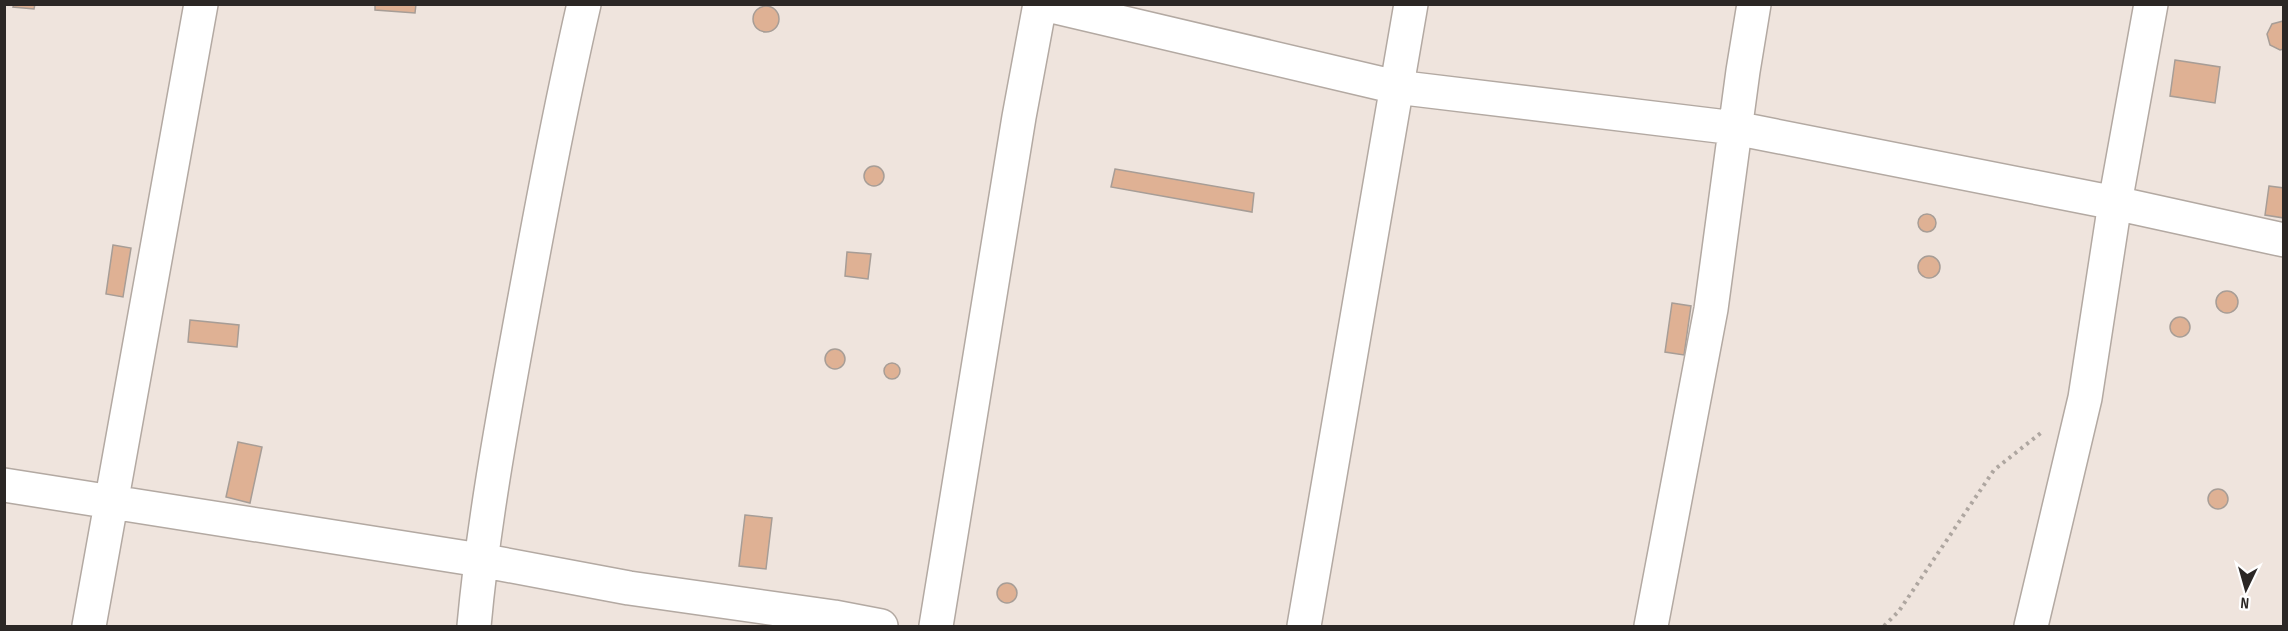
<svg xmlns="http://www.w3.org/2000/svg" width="2288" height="631" viewBox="0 0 2288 631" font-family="'Sofia Sans Condensed',sans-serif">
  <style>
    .building { fill: #dfb194; stroke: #a79d96; stroke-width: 1.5 }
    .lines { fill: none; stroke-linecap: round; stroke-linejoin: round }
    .minor-casing { stroke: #b3a9a2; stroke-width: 36 }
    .path { stroke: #aea6a0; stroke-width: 4; stroke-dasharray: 3 4.5; stroke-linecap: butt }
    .minor { stroke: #fff; stroke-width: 33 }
  </style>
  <rect width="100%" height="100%" fill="#efe4dd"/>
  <path class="building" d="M14 4H35L34 9 13 7Z
    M375 4H416L415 13 375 10Z
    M753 19a13 13 0 1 1 26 0a13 13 0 1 1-26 0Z
    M2283 21 2284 49 2280 50 2270 45 2267 34 2272 24Z
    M2175 60 2220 67 2215 103 2170 96Z
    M864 176a10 10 0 1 1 20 0a10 10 0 1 1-20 0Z
    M1115 169 1254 193 1252 212 1111 187Z
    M2269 186 2284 188V218L2265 215Z
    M1918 223a9 9 0 1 1 18 0a9 9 0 1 1-18 0Z
    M113 245 131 248 123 297 106 294Z
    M847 252 871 254 868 279 845 276Z
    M1918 267a11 11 0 1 1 22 0a11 11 0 1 1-22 0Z
    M2216 302a11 11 0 1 1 22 0a11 11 0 1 1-22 0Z
    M1672 303 1691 306 1684 355 1665 352Z
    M2170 327a10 10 0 1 1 20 0a10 10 0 1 1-20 0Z
    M190 320 239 325 237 347 188 342Z
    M825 359a10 10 0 1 1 20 0a10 10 0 1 1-20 0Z
    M884 371a8 8 0 1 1 16 0a8 8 0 1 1-16 0Z
    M238 442 262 447 250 503 226 497Z
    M2208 499a10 10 0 1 1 20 0a10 10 0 1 1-20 0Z
    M745 515 772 518 766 569 739 566Z
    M997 593a10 10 0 1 1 20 0a10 10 0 1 1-20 0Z"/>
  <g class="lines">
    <g class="minor-casing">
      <path id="minor" d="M1043 4 1396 87 1735 128 2115 203 2284 240
        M4 485 480 560 629 588 834 617 881 626
        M89 626 201 4
        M474 626C483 527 501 428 519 330 539 221 559 113 584 4
        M936 626 1019 117 1040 4
        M1304 626 1411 4
        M1651 626 1711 309 1743 71 1754 4
        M2031 626 2085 398 2115 203 2151 4"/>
    </g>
    <path class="path" d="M1884 626 1899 611 1994 470 2042 432"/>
    <use href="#minor" class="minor"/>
  </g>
  <rect width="2288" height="631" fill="none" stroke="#2b2725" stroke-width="12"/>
  <g transform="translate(2246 589) rotate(185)" stroke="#ffffff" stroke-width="4.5" paint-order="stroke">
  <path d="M0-4.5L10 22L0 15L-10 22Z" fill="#2b2725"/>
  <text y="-9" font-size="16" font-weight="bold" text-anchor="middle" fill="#2b2725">N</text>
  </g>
</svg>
